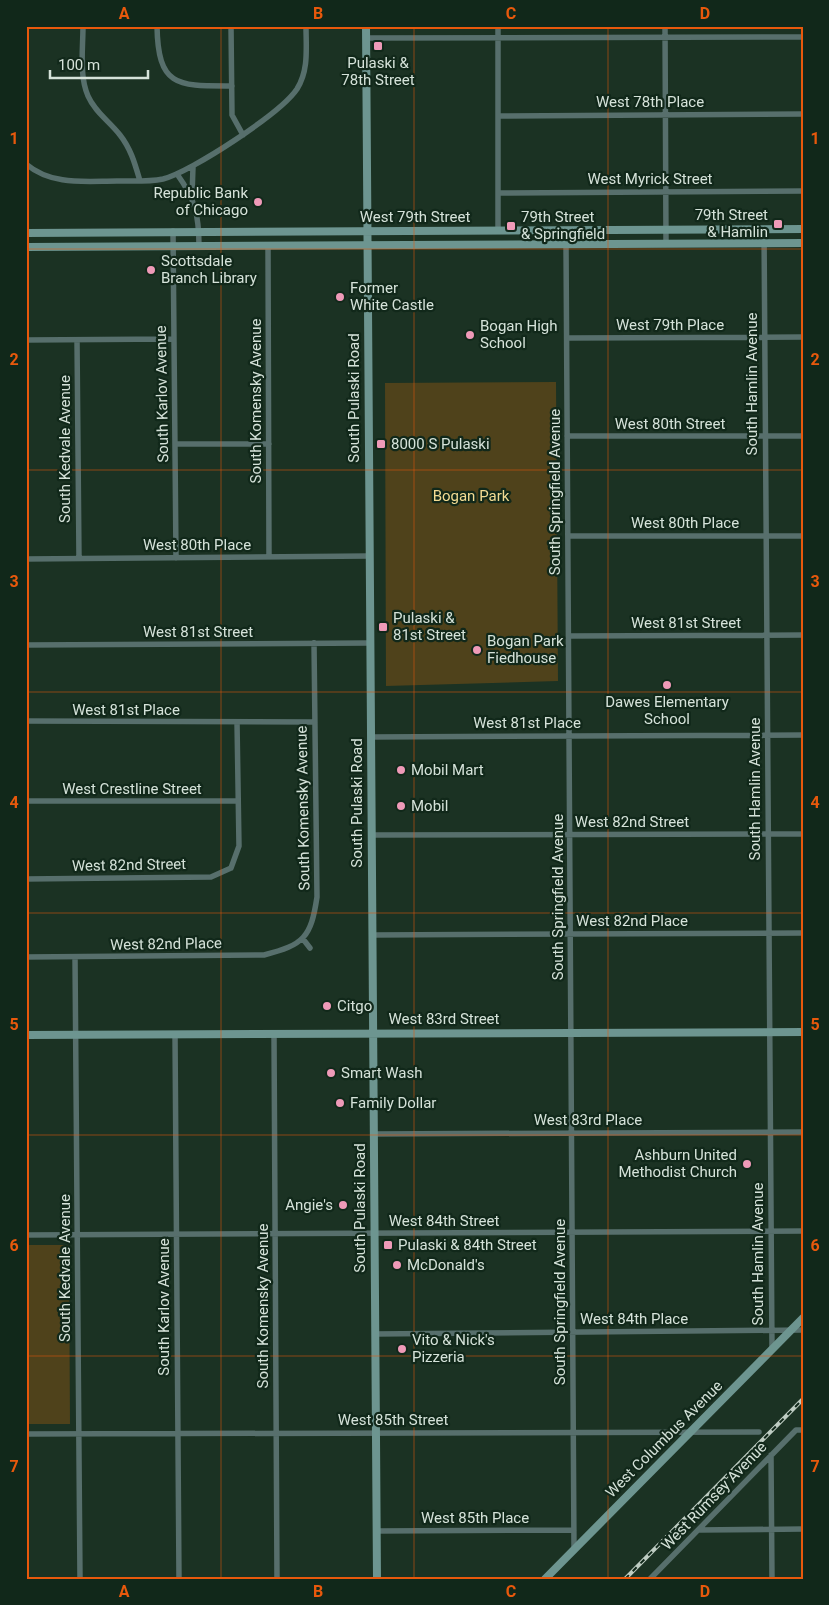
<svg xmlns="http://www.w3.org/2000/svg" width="829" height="1605" viewBox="0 0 829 1605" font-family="Roboto,sans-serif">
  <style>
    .green { fill: #4f421b }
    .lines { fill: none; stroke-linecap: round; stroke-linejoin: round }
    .street { stroke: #576f6c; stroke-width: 5.5 }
    .secondary { stroke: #6d9590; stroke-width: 8 }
    .rail-casing { stroke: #beccc2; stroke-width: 4 }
    .rail { stroke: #11281a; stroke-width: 2; stroke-dasharray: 5.5; stroke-linecap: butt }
    .grid { fill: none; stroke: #e8590c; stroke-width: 1; stroke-opacity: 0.55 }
    .poi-dot { fill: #ef9ab8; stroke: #11281a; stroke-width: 2 }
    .labels { text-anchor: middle; stroke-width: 4.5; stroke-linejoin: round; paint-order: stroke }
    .poi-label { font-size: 15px; fill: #d5e2d9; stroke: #11281a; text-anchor: start }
    .street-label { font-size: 15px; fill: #d5e2d9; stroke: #11281a }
    .park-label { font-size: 15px; fill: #f3db93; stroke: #11281a }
    .neatline { fill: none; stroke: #e8590c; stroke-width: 2 }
    .grid-label { font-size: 16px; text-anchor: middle; font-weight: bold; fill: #e8590c }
  </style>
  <rect width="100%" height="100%" fill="#1b3223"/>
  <path class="green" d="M556 382 558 681 386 686 385 383Z
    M26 1245H69L70 1424H26Z"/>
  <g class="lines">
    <path class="street" d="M83 26C83 49 79 75 88 96 95 112 109 121 120 135 131 149 135 164 140 181
      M157 26C158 88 178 86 232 86
      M231 26 232 115 243 135
      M498 26V230
      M665 26 666 243
      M366 38 803 37
      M498 116 803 114
      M26 164C52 186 86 181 117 181 132 181 148 182 163 179 191 172 281 113 297 89 309 70 306 48 306 26
      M177 174C195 199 199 215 199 246
      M498 193 803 191
      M192 196 193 167
      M764 229 772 1349
      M173 231 176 558
      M566 244 574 1549
      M268 245 269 557
      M567 338 803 337
      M26 340 174 339
      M77 340 79 558
      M567 436H803
      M176 444H269
      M568 536H803
      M26 559 369 556
      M569 636 803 635
      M26 645 369 643
      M26 721 315 722
      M371 737 803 735
      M26 801H238
      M371 835 803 834
      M231 868 239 846 237 722
      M26 879 211 877 231 868
      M372 935 803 933
      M303 939 310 948
      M26 957 264 955C304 945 311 937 317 897L314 643
      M75 957 80 1579
      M175 1034 179 1579
      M274 1034 277 1579
      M374 1134 803 1132
      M26 1235 803 1231
      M375 1334 803 1330
      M26 1434 759 1432
      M771 1455 772 1579
      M699 1530 803 1529
      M377 1531 574 1530
      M650 1579 796 1430H803"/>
    <path class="secondary" d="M366 26 377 1579
      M26 233 803 229
      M26 247 803 243
      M26 1035 803 1032
      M545 1579 803 1318"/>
    <g class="rail-casing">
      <path id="rail" d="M625 1579 803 1399"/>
    </g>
    <use href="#rail" class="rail"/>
  </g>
  <path class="grid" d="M221 26V1579M414 26V1579M608 26V1579M26 249H803M26 470H803M26 692H803M26 913H803M26 1135H803M26 1356H803"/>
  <g class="poi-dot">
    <rect x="373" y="41" width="10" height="10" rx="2.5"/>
    <circle cx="258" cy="202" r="5"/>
    <rect x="773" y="219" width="10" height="10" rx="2.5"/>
    <rect x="506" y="221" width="10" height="10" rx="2.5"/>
    <circle cx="151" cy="270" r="5"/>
    <circle cx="340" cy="297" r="5"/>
    <circle cx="470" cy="335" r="5"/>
    <rect x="376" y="439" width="10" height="10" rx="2.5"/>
    <rect x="378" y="622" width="10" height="10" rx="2.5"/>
    <circle cx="477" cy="650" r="5"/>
    <circle cx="667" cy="685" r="5"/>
    <circle cx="401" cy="770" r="5"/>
    <circle cx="401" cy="806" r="5"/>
    <circle cx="327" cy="1006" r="5"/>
    <circle cx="331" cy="1073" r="5"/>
    <circle cx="340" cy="1103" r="5"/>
    <circle cx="747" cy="1164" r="5"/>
    <circle cx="343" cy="1205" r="5"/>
    <rect x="383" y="1240" width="10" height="10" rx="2.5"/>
    <circle cx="397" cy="1265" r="5"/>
    <circle cx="402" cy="1349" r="5"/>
  </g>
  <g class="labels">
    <g class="poi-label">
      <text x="378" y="68" text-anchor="middle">Pulaski &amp;<tspan x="378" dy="17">78th Street</tspan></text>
      <text x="248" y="198" text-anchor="end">Republic Bank<tspan x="248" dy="17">of Chicago</tspan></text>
      <text x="768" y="220" text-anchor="end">79th Street<tspan x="768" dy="17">&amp; Hamlin</tspan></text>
      <text x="521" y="222">79th Street<tspan x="521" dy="17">&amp; Springfield</tspan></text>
      <text x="161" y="266">Scottsdale<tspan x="161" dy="17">Branch Library</tspan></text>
      <text x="350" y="293">Former<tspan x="350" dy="17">White Castle</tspan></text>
      <text x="480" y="331">Bogan High<tspan x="480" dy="17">School</tspan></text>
      <text x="391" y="449">8000 S Pulaski</text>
      <text x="393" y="623">Pulaski &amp;<tspan x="393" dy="17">81st Street</tspan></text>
      <text x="487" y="646">Bogan Park<tspan x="487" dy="17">Fiedhouse</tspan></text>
      <text x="667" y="707" text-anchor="middle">Dawes Elementary<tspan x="667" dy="17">School</tspan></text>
      <text x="411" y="775">Mobil Mart</text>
      <text x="411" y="811">Mobil</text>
      <text x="337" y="1011">Citgo</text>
      <text x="341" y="1078">Smart Wash</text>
      <text x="350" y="1108">Family Dollar</text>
      <text x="737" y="1160" text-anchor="end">Ashburn United<tspan x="737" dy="17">Methodist Church</tspan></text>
      <text x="333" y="1210" text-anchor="end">Angie's</text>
      <text x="398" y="1250">Pulaski &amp; 84th Street</text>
      <text x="407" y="1270">McDonald's</text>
      <text x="412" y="1345">Vito &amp; Nick's<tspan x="412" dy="17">Pizzeria</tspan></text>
    </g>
    <g class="street-label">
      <text x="650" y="107">West 78th Place</text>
      <text x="650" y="184">West Myrick Street</text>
      <text x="415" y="222">West 79th Street</text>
      <text x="670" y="330">West 79th Place</text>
      <text transform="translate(752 384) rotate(-90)" y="5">South Hamlin Avenue</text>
      <text transform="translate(162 394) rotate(-91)" y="5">South Karlov Avenue</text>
      <text transform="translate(354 398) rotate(-90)" y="5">South Pulaski Road</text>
      <text transform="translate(256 401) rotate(-90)" y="5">South Komensky Avenue</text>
      <text x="670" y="429">West 80th Street</text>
      <text transform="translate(65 449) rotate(-90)" y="5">South Kedvale Avenue</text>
      <text transform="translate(555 492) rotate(-90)" y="5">South Springfield Avenue</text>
      <text x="685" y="528">West 80th Place</text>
      <text x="197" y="550">West 80th Place</text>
      <text x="686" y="628">West 81st Street</text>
      <text x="198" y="637">West 81st Street</text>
      <text x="126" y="715">West 81st Place</text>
      <text x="527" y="728">West 81st Place</text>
      <text x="132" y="794">West Crestline Street</text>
      <text transform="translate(755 789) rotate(-90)" y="5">South Hamlin Avenue</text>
      <text transform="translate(357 803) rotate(-90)" y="5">South Pulaski Road</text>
      <text transform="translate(303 808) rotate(-91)" y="5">South Komensky Avenue</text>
      <text x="632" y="827">West 82nd Street</text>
      <text transform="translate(129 865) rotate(-1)" y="5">West 82nd Street</text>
      <text transform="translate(558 897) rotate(-90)" y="5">South Springfield Avenue</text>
      <text x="632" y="926">West 82nd Place</text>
      <text transform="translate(166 944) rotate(-1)" y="5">West 82nd Place</text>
      <text x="444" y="1024">West 83rd Street</text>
      <text x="588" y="1125">West 83rd Place</text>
      <text transform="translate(360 1208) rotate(-90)" y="5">South Pulaski Road</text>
      <text x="444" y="1226">West 84th Street</text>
      <text transform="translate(758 1254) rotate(-90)" y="5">South Hamlin Avenue</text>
      <text transform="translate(65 1268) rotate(-90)" y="5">South Kedvale Avenue</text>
      <text transform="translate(560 1302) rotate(-90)" y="5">South Springfield Avenue</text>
      <text transform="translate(263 1306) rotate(-90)" y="5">South Komensky Avenue</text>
      <text transform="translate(164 1307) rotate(-90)" y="5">South Karlov Avenue</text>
      <text x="634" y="1324">West 84th Place</text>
      <text x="393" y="1425">West 85th Street</text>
      <text transform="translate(664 1439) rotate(-45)" y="5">West Columbus Avenue</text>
      <text transform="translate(714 1496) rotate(-46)" y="5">West Rumsey Avenue</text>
      <text x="475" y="1523">West 85th Place</text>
    </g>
    <g class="park-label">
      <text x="471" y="501">Bogan Park</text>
    </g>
  </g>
  <rect width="829" height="1605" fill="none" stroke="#11281a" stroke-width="55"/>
  <path d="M50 70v8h98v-8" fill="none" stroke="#d5e2d9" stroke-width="2.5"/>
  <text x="58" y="70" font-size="15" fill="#d5e2d9" stroke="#11281a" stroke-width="4" paint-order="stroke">100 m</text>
  <rect x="28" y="28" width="774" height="1550" class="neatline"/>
  <g class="grid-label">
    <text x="124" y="19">A</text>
    <text x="318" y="19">B</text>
    <text x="511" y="19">C</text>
    <text x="705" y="19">D</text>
    <text x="14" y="144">1</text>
    <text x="815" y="144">1</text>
    <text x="14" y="365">2</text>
    <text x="815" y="365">2</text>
    <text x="14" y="587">3</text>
    <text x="815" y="587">3</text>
    <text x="14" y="808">4</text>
    <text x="815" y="808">4</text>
    <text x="14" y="1030">5</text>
    <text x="815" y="1030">5</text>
    <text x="14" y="1251">6</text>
    <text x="815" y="1251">6</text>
    <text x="14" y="1472">7</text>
    <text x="815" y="1472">7</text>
    <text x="124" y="1597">A</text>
    <text x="318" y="1597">B</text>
    <text x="511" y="1597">C</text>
    <text x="705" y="1597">D</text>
  </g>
</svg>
